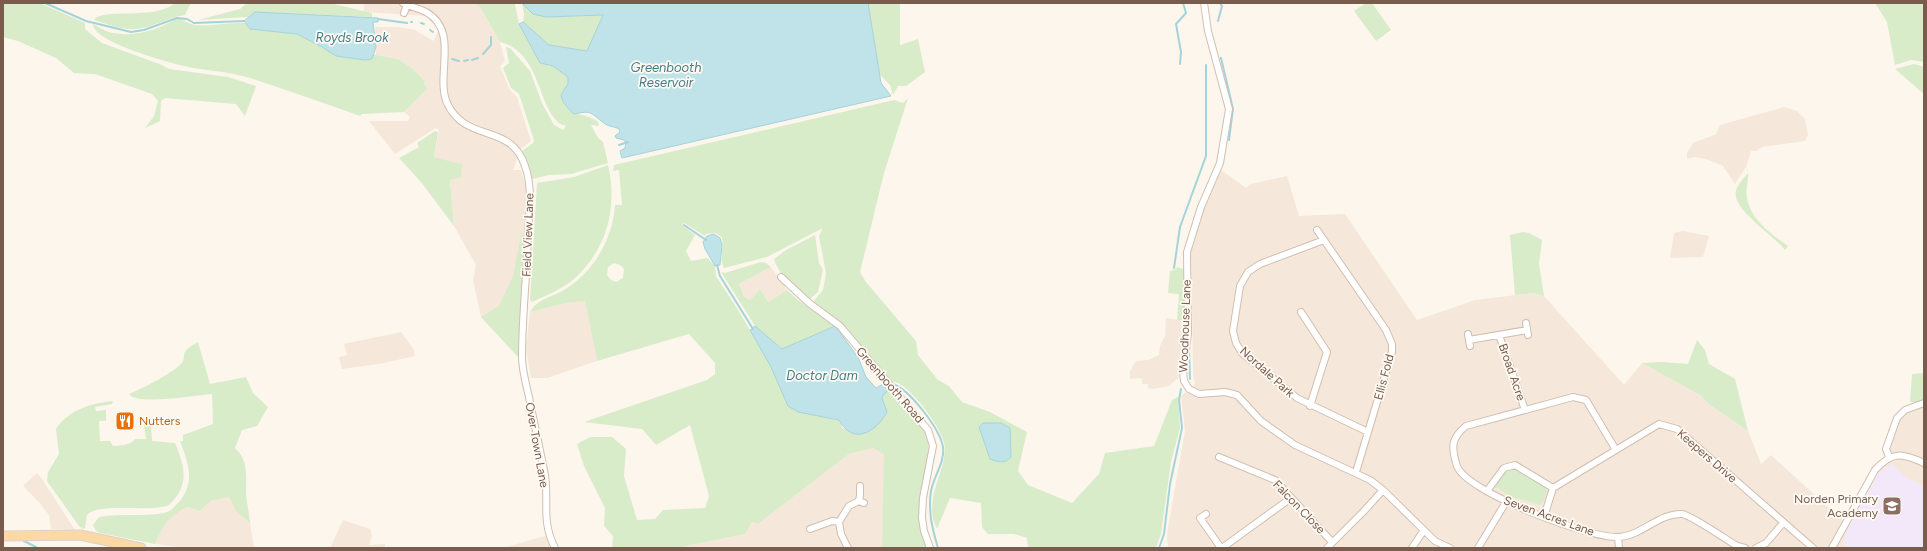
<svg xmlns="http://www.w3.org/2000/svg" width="1927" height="551" viewBox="0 0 1927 551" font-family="Figtree,sans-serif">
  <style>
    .residential { fill: #f5e8da }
    .education { fill: #f3e8fa }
    .green { fill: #d8ecc9; fill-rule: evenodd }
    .water { fill: #bfe3e8; stroke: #a5d3da }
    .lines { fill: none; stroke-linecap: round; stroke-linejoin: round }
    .stream { stroke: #a5d3da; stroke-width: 2 }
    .street-casing { stroke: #d1beb0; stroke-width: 8 }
    .primary-casing { stroke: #dad1cd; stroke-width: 11 }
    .street { stroke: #fff; stroke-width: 6 }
    .primary { stroke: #fbd9a5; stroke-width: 9 }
    .labels { text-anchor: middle; stroke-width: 3.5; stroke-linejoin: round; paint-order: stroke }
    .street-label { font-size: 12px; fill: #7a5c4d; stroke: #fffaf3 }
    .food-label { font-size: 12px; fill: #c56008; stroke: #fffaf3; text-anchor: start }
    .education-label { font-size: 12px; fill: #785e54; stroke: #fffaf3; text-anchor: end }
    .water-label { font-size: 13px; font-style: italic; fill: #437c86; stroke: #fffaf3 }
  </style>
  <rect width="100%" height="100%" fill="#fdf6ec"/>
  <path class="residential" d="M364 3H473L480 7 500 42 505 61 500 67 510 90 517 97 531 141 521 149 513 170H521L526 188 519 358 481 317 473 280 476 265 454 226 450 180 462 164 434 157 439 130 436 128 395 154 369 121H408L410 117 404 112 427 89 424 84 425 81 413 69 398 59 376 55 375 27H398L415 30 434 41 439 28 426 16 364 12Z
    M1784 107 1797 111 1805 119 1808 135 1805 141 1762 147 1756 151H1751L1746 167 1735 184 1723 166 1706 159 1695 157 1687 159V153L1693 143 1716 134 1720 125Z
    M1221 170 1246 188 1251 184 1287 176 1299 216 1345 214 1417 320 1475 300 1533 293 1544 296 1624 385 1642 363 1700 395 1710 405 1748 431 1761 464 1771 455 1840 518 1850 525 1879 472 1898 422 1906 412 1924 406V548H1168L1167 534 1185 430 1181 396 1195 384 1193 374 1191 247 1202 212Z
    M1683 231 1709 236 1703 257 1670 258 1674 233Z
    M771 267 787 290 768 302 760 289 750 300 744 297 739 284Z
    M585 300 597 361 547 378H531L526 349 530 312 566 303Z
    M1166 318 1184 321 1178 378 1169 386 1153 389 1148 388V384H1142V378L1130 379V371L1136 361 1148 360 1159 355 1160 346 1165 336Z
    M401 332 413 348 415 356 379 364 342 369 339 357 347 355 344 344Z
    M873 448 885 454 882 548H677L745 534 752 522 758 524 849 454Z
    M37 473 42 479 75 530 51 529 49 515 39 502 23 486Z
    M246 485V496L254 548H186L155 544 164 523 180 510 187 507 200 511 212 500Z
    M343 520 370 529 372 536 369 545 385 544V548H330Z
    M548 535 552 548H503Z"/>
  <path class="education" d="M1892 464 1905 476 1924 487V548H1851L1843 544 1848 529 1879 472Z"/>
  <path class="green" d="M3 3H40L85 23V29L102 43 162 65 169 69 228 77 256 86 245 116 236 104 165 98 161 101 160 121 145 128 154 116 158 101 152 94 95 74 74 73 56 58 18 41 3 37Z
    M175 3H191L185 15C170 17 157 25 143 28 126 32 110 25 94 20 102 7 154 21 175 3Z
    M247 3H330L372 13V17L255 12 248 17 198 20 240 9Z
    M473 3 515 4 519 24 548 66H553L568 77V84L561 95C564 119 586 111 598 122L599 126 591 125 598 138 603 142 608 163 571 174 549 175 532 179 522 151 533 143 534 140 519 94 511 88 503 68 509 63 506 47 510 48 530 71 542 103 554 125 563 130 566 126C537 118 544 52 500 42L480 7Z
    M522 3 533 14 546 17 603 15 587 51 549 45 523 22 524 15Z
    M868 3H900V45L918 39 925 72 906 86H898L893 95 890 85 879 74Z
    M1366 3H1372L1391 30 1376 41 1354 11Z
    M1875 3 1924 4V62L1911 60 1895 65 1887 22Z
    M177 18C184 20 189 24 195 25 211 27 229 22 245 23L250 29 297 34 322 47 336 56 371 54 398 59 413 69 425 81 424 84 427 89 404 112 362 114 360 116C323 103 287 90 250 78 228 71 206 71 184 66 167 62 93 42 93 24 99 27 106 32 113 33 135 37 159 30 177 18Z
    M1914 64 1924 67V94L1895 69Z
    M908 98 884 173 860 272 866 282 916 341 918 355 938 380 949 386 962 402 990 412 1027 432 1018 471 1028 485 1072 503 1099 474 1105 453 1154 446 1172 400 1178 397 1180 428 1171 462 1161 534 1156 548H1030L1028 547 1027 538 1014 534H988L982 527 981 503 950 498 937 529C935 524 932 517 932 512 931 489 944 471 945 449 946 433 913 390 898 383 896 382 892 382 890 381L831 316 812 303 823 290 826 273 819 236 823 228 767 257 724 268C719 259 724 247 722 237L715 233 706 234 705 236 684 223 682 225 695 235 686 251 691 261 707 258 715 266 716 276 740 313 771 367 788 406 798 412 839 420 843 429 887 412 882 398 883 395 888 391C901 403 915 414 924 430 937 453 919 481 919 505 919 520 922 534 926 548H882L884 454 873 448 849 454 758 524 752 522 745 534 677 548H612L613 536 604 526 605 508 584 466 577 444 590 437H612L626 449 624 476 637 520 655 519 663 510 705 508 709 496 690 425 656 445 642 429 584 422 707 380 715 374V363L689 334 597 361 585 301 566 303 530 312C536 300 551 297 562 291 592 275 613 239 615 205H622L619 170 613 171 614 165 894 100 903 103ZM614 263 620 265 624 269 623 278 616 282 611 280 607 275 608 267ZM983 423H1001L1011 450V457L990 459 979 426Z
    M435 131 438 132 434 157 462 164 461 177 450 180 454 226 421 182 399 158 419 147 417 143Z
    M608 165C618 206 607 249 575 278 563 289 547 295 532 302L530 300 537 183 574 177Z
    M1748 173C1749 181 1745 189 1747 198 1751 220 1771 234 1788 246L1785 250C1775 236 1731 209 1736 191 1737 185 1744 178 1748 173Z
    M1523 232 1529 233 1542 240 1539 264 1544 296 1533 293 1515 295 1510 235Z
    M525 233 519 358 481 317 499 306 513 276 521 235Z
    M815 235 819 263 823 270 818 292 809 300C796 289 779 276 774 259L786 250Z
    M761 262 766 263 771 267 739 284 744 297 750 300 760 289 768 302 787 290 798 300 835 326 782 349 755 326 721 272 725 273Z
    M1177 267 1184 269V321L1177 320 1179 294 1168 293 1170 271 1176 269Z
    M1697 340 1705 350 1709 364 1735 379 1748 431 1710 405 1700 395 1642 363 1662 362 1688 364Z
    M198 342 210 384 246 377 253 393 268 407 257 426 242 430 235 448C249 461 246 477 246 495 247 504 249 514 250 523L236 511 229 497 212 500 200 511 187 507C168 517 163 526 155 544L100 533 96 531 93 525 99 517C121 513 143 517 164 513 170 512 173 508 177 504 196 484 189 465 180 441H183V435L213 424 212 394C198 395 136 406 129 394 141 389 178 371 183 361 184 359 184 355 184 354 186 348 193 345 198 342Z
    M1924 373V402H1910L1912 374Z
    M113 401 112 404 95 407 96 411 106 410V421H99L100 441H110L113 446C121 445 130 446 135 439H146L144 425 151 424 152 441 175 443C185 467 190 485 169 505 150 513 99 502 87 515L85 528 83 529 79 526 47 481 48 472 59 454 56 429C68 410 92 403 113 401Z
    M1515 466 1546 487C1548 493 1544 500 1540 505L1509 496 1496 487 1495 484 1505 468Z"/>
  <path class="water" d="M522 3H868L881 83 891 96 622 158 620 151 625 148 626 143 624 140 616 138 615 136 620 132 619 129C614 126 608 127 604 123 590 113 593 110 574 114 568 109 562 103 561 95L568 84V77L553 66 540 63 519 24 523 22 549 45 587 51 603 15 546 17 533 14Z
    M255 12 378 18V22H373L376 47 372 59 365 60 336 56 322 47 297 34 250 29 244 21Z
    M714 234 720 238 722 245 720 265 715 266 705 249 703 242 707 236Z
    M755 326 782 349 835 326 858 357 866 377 876 388 883 384 888 391 883 395 882 398 887 412C876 432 853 446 839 420L798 412 788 406 771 367 750 330Z
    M983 423H1001L1010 428 1011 457C1005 464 998 462 990 459L979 427Z"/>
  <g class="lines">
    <path class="stream" d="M45 3 86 21 131 32 144 30 177 18 187 19 194 23 244 21
      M378 19 407 23
      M1218 21 1222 6 1220 3
      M411 22H412
      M421 23 424 24
      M430 30 433 32
      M483 54 491 45V37
      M1221 58 1233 109 1229 140
      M452 59 459 61
      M472 60 478 58
      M464 61 468 60
      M1180 64 1181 52 1176 24 1186 13 1183 3
      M619 145 628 142
      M684 225 706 240
      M717 265 720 276 753 329
      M1174 268 1180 227 1206 156V65
      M1189 347 1190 379
      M893 384C910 390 940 429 943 447 945 462 934 476 931 491 928 511 932 528 938 548
      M24 541 36 547
      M1159 548 1164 534 1170 484 1182 428 1179 400 1181 389"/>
    <g class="street-casing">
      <path id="street" d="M403 3C410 7 419 8 426 12 460 31 435 75 447 103 466 144 511 122 525 166 533 188 529 211 528 234 527 275 522 316 522 357 522 370 526 384 529 397 534 423 540 449 545 475 549 502 541 521 555 548
        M1204 3 1208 31 1229 109 1220 163 1201 207 1187 252 1188 334 1183 371 1184 381 1189 389 1199 394 1225 392 1237 395 1261 421 1295 445 1370 480 1383 490 1435 541 1450 548
        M404 13 407 5
        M1317 230 1386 330 1392 344V352L1356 472
        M1324 240 1260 264 1248 272 1240 286 1233 331 1236 343 1242 353 1297 398 1368 432
        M781 277 809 303 840 326 928 430 933 446 923 498 922 518 924 531 930 548
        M1301 312 1327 352 1310 406
        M1526 323 1528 335
        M1468 334 1470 346
        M1499 335 1525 410
        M1469 340 1527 330
        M1616 450 1586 400 1573 397 1466 426C1451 438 1451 447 1457 466 1466 492 1589 538 1617 537 1641 537 1658 513 1682 514 1691 515 1727 540 1737 546L1745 548
        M1219 457 1275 480 1332 542
        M1889 457 1886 449 1897 418 1905 410 1924 403
        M860 486V495L859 501 864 503
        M1487 491 1504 468 1515 465 1553 488
        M1206 514 1200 518 1221 548
        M1544 517 1553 488 1659 424 1677 429 1813 548
        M810 529 832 521 839 522
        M1618 537 1619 548
        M848 548 841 534 839 522 849 506 859 501
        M1222 548 1291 498
        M1327 548 1365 510 1383 490
        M1412 548 1424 530
        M1478 548 1506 502
        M1756 548 1766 543 1783 523
        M1832 548 1875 470C1892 451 1902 453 1924 463"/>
    </g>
    <g class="primary-casing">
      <path id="primary" d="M3 536 80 535 141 548"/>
    </g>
    <use href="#street" class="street"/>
    <use href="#primary" class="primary"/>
  </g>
  <defs>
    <g id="restaurant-square" transform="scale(1)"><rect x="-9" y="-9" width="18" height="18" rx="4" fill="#e8710a" stroke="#fffaf3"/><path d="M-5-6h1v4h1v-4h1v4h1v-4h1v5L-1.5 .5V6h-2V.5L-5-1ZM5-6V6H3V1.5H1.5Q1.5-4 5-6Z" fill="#fff"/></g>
    <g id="school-square" transform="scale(1)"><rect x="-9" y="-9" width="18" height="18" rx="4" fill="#8d6e63" stroke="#fffaf3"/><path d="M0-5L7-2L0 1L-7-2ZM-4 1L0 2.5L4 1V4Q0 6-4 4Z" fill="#fff"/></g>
  </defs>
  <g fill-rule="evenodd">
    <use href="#restaurant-square" x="125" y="421"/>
    <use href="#school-square" x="1892" y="506"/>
  </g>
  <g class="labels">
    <g class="street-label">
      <text transform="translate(528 235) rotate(-88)" y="4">Field View Lane</text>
      <text transform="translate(1185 326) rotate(-88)" y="4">Woodhouse Lane</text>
      <text transform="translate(1267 372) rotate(42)" y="4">Nordale Park</text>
      <text transform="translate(1512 372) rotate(71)" y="4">Broad Acre</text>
      <text transform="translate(1384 377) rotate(-75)" y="4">Ellis Fold</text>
      <text transform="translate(890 385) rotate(49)" y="4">Greenbooth Road</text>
      <text transform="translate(537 445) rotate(80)" y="4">Over Town Lane</text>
      <text transform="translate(1707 456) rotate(41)" y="4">Keepers Drive</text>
      <text transform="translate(1299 507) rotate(46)" y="4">Falcon Close</text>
      <text transform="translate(1549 516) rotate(20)" y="4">Seven Acres Lane</text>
    </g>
    <g class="food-label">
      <text x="139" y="425">Nutters</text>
    </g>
    <g class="education-label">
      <text x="1878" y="503">Norden Primary<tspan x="1878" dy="14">Academy</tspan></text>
    </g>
    <g class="water-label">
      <text x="352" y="42">Royds Brook</text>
      <text x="666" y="72">Greenbooth<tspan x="666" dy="15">Reservoir</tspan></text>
      <text x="822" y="380">Doctor Dam</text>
    </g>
  </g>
  <rect width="1927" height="551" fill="none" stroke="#7a5c4d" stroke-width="8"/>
</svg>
